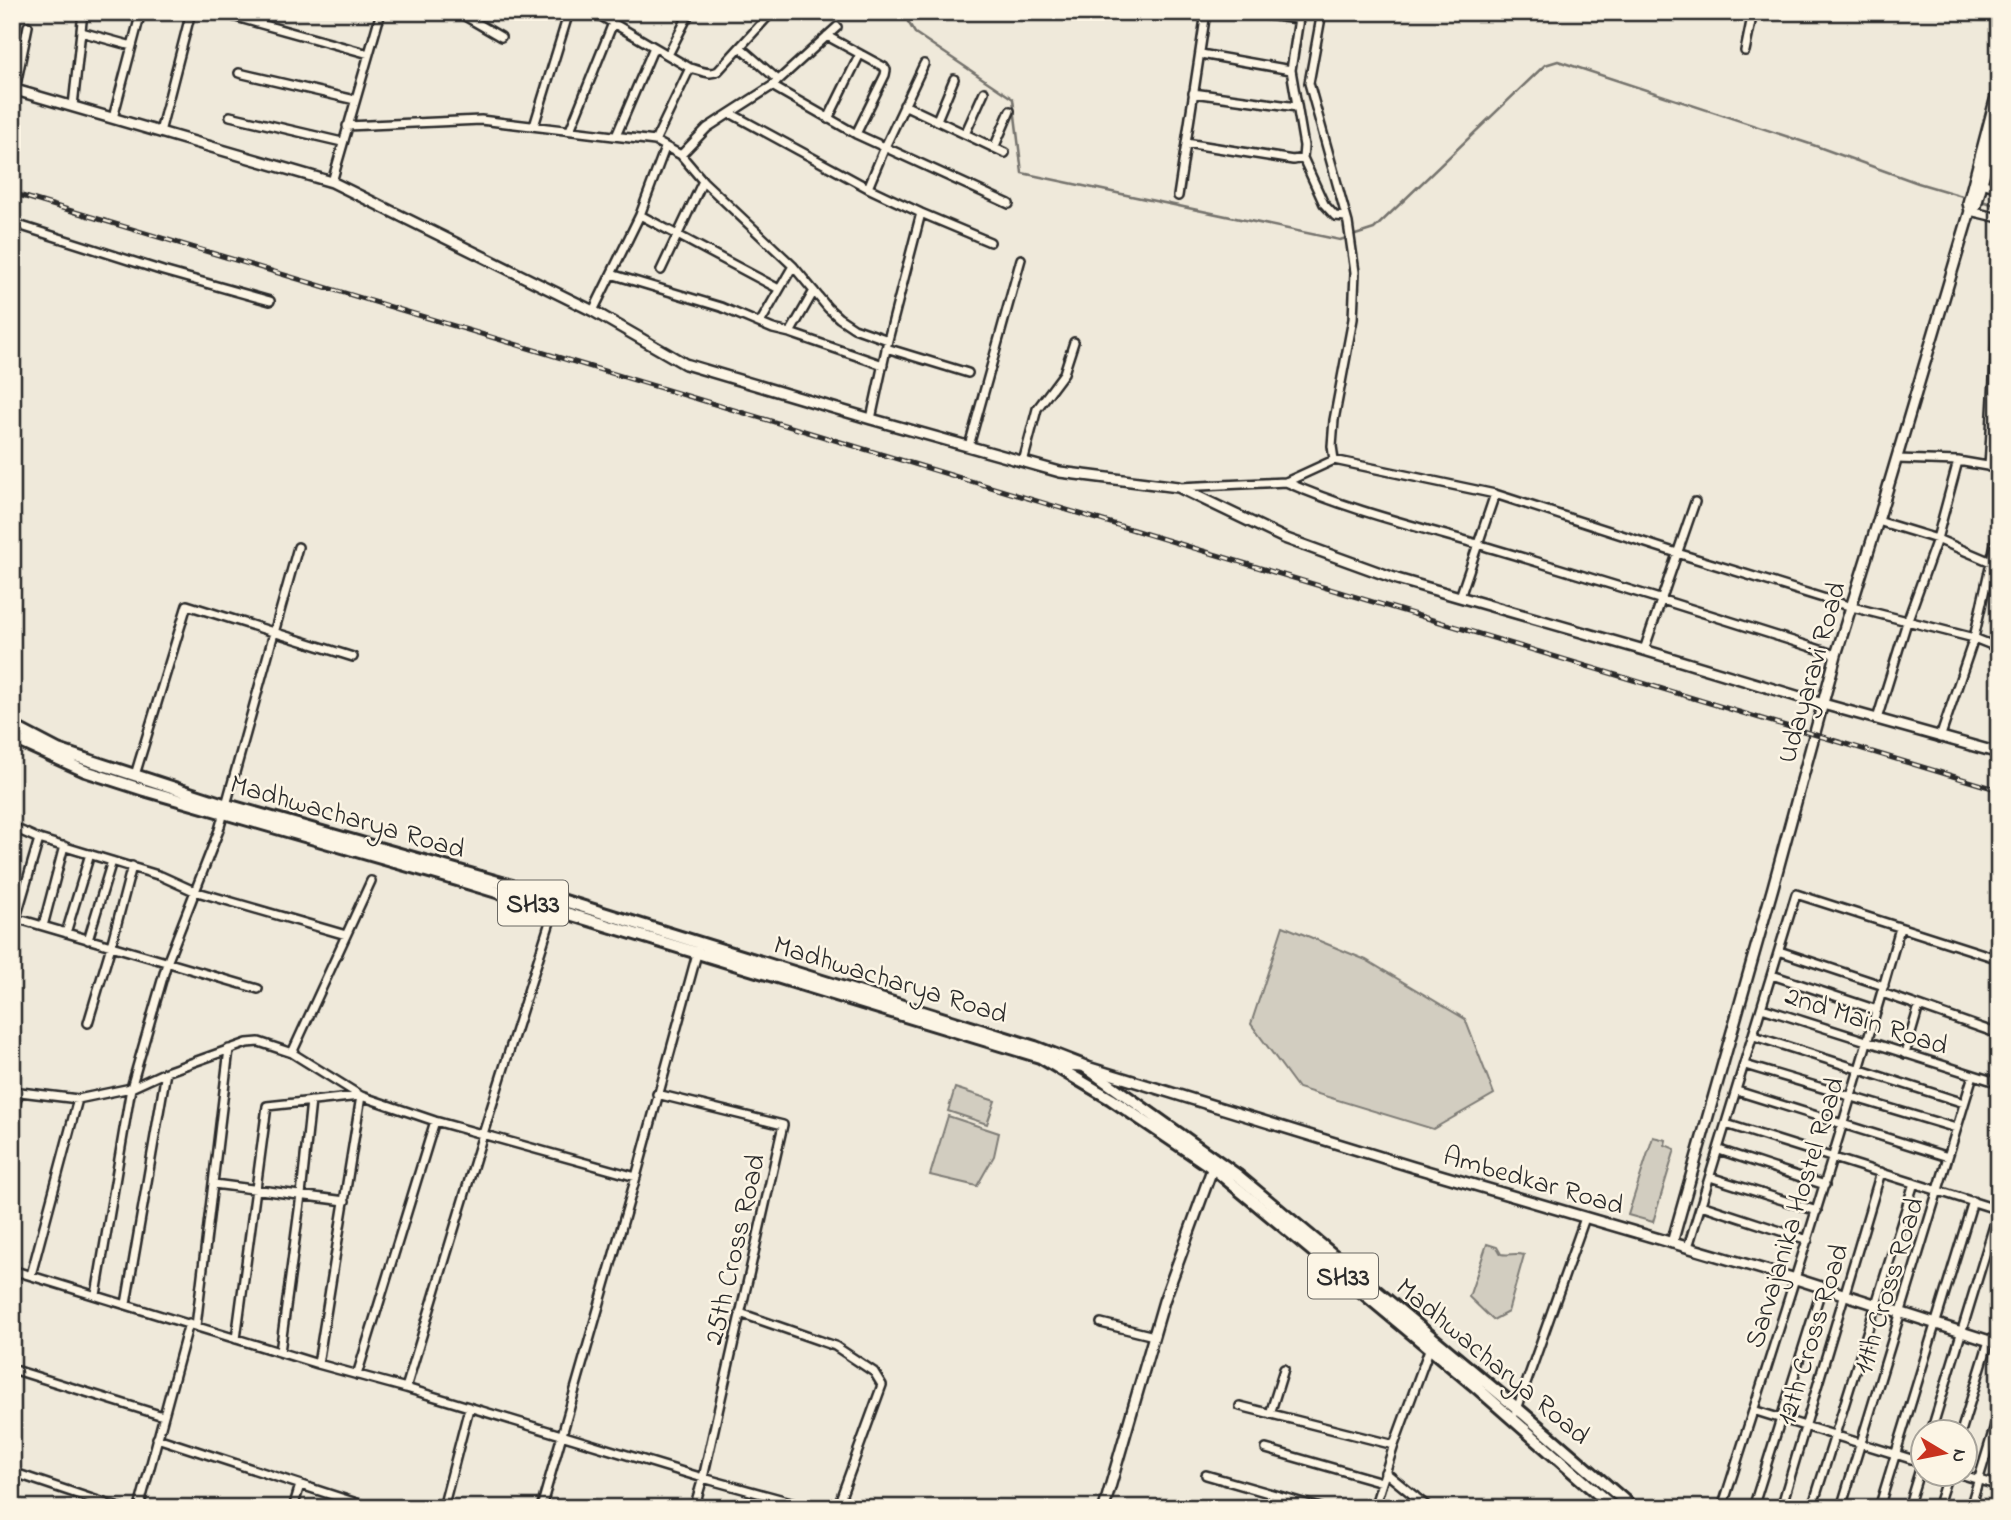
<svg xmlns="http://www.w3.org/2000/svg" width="2011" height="1520" viewBox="0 0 2011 1520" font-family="'Indie Flower',sans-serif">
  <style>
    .green { fill: #d2cdc0; stroke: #7e7c76; stroke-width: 2 }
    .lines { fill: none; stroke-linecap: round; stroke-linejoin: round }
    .stream { stroke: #75736d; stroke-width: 2.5 }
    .minor-casing { stroke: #2b2b2b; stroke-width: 12 }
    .tertiary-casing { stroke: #2b2b2b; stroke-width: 14 }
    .primary-casing { stroke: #2b2b2b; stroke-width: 16 }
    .minor { stroke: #fcf5e5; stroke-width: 7 }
    .tertiary { stroke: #fcf5e5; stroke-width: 9 }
    .primary { stroke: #fcf5e5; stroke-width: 10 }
    .rail-casing { stroke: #2b2b2b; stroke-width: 5 }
    .rail { stroke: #fcf5e5; stroke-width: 2.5; stroke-dasharray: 8; stroke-linecap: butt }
    .labels { text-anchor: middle; stroke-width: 5; stroke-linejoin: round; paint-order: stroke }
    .shield { fill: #fcf5e5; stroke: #6a6863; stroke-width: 2 }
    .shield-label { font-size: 26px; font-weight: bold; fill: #2b2b2b }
    .street-label { font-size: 28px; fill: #2b2b2b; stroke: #fcf5e5 }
  </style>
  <rect width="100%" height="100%" fill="#efe9da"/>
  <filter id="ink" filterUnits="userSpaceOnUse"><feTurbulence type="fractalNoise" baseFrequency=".0143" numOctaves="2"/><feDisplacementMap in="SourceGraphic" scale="14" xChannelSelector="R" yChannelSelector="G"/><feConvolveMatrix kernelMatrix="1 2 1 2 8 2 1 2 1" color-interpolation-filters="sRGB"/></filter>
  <g filter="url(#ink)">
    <path class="green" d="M1283 926 1366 960 1465 1019 1494 1094 1433 1129 1298 1088 1251 1024Z
      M955 1088 995 1101 987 1124 948 1111Z
      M948 1116 999 1133 994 1156 977 1186 930 1175Z
      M1653 1137 1666 1140 1665 1145 1675 1149 1653 1222 1628 1215Z
      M1487 1244 1497 1247 1501 1254C1509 1256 1515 1252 1524 1255L1508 1312 1493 1320 1469 1297Z"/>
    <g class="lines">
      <path class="stream" d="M902 12 915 33 1013 99 1022 173 1340 240 1374 229 1545 65 1558 61 1813 145 1918 183 1969 198
        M1978 200 1999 206"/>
      <g class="minor-casing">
        <path id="minor" d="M218 12 369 54
          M458 12 501 37
          M594 12 690 68 655 141
          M1242 12 1297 19
          M1322 12 1309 83 1348 223 1355 272 1353 319 1334 420 1332 446 1334 460
          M81 32 132 46
          M827 36 884 67 886 70 885 75 856 134
          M740 47 778 80
          M1745 51 1753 12
          M1201 54 1291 70
          M668 55 690 12
          M690 68C699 70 710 76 718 71L772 12
          M239 73 355 100
          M772 86 856 134 1009 204
          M15 90 28 26
          M1193 93 1297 107
          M904 105 1005 153
          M73 106 83 12
          M730 113 772 86 837 27
          M230 116 342 142
          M113 118 141 12
          M828 119 860 54
          M937 120 954 79
          M347 126 481 120 655 141 681 155 703 181 793 266 828 308 839 318 854 328 888 340
          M534 126 569 12
          M570 130 613 23
          M160 132 191 12
          M965 134 984 92
          M616 136 654 47
          M1186 143 1293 160 1303 158 1304 146 1291 70 1300 12
          M994 148 1010 111
          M681 155 707 128 730 113 868 188 921 213 990 242
          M1303 158 1324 204 1335 216 1346 217
          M332 182 381 12
          M1981 183 1999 188
          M868 188 885 147 924 64
          M1178 196 1206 12
          M1970 211 1999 218
          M640 215 779 289
          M12 223 163 271 270 301
          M661 270 703 181
          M611 274 721 307 773 329 790 333 883 365
          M593 311 640 215 665 148
          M760 323 793 266
          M790 333 814 291
          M886 348 968 373
          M871 419 888 340 921 213
          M969 446 1021 259
          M1897 459 1958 461
          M1023 462 1037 409 1064 373 1074 342
          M1989 467 1997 326
          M1286 482C1353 512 1424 528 1494 549 1609 583 1722 618 1836 655
          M1179 487 1286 482 1334 460 1495 494 1677 553 1852 607 1974 638 1999 648
          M1878 521 1937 539 1991 562
          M1460 597 1495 494
          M1644 650 1695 502
          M1877 719 1907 622 1937 539 1958 461 1999 468
          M1940 738 1974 638 1999 526
          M135 775 187 605 353 657
          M12 827 39 839 161 876 194 891 346 935
          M12 844 17 829
          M12 917 258 989
          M16 918 39 839
          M43 926 64 846
          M66 933 90 854
          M88 940 112 861
          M1779 951 1884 986
          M1772 975 1877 1010
          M1882 993 1999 1034
          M1762 1008 1999 1083
          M88 1023 111 946 132 866
          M1754 1036 1964 1103
          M292 1053 371 881
          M1905 1054 1919 1006
          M1745 1065 1956 1128
          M12 1091 78 1099 131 1088 166 1072 247 1043 259 1042 292 1053 361 1096 435 1121 636 1177
          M1737 1091 1948 1157
          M657 1094 783 1125 703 1478 694 1508
          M12 1115 19 1092
          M1726 1124 1999 1210
          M1719 1150 1825 1185
          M1710 1177 1817 1211
          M214 1184 345 1201
          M1701 1205 1808 1240
          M1688 1247 1796 894 1999 959
          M12 1270 318 1364 406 1388 703 1478 813 1508
          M31 1275 78 1099
          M96 1295 131 1088 167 963 219 830 298 547
          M126 1304 166 1072
          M740 1313 835 1346 874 1372 882 1385 837 1508
          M1101 1323 1154 1336
          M196 1326 229 1049
          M236 1339 267 1106 360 1096
          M280 1352 301 1195 311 1101
          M318 1364 361 1096
          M12 1369 163 1416
          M357 1375 435 1121
          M406 1388 483 1134 555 906
          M1240 1406 1394 1445
          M1753 1410 1924 1463
          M1516 1412 1585 1218
          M1270 1414 1284 1369
          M1931 1432 1999 1209
          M1961 1432 1989 1341
          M157 1438 372 1508
          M1266 1449 1382 1482
          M12 1472 119 1508
          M1385 1472 1429 1508
          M1960 1474 1999 1486
          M1206 1475 1321 1508
          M139 1508 189 1323
          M293 1508 300 1485
          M443 1508 469 1408
          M541 1508 636 1177 698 950
          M1374 1508 1394 1445 1430 1347
          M1411 1508 1415 1496
          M1722 1508C1784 1315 1845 1123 1900 928
          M1753 1508 1822 1287
          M1781 1508 1881 1172
          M1812 1508 1914 1183
          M1841 1508 1973 1075
          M1879 1508 1973 1201
          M1908 1508 1924 1456
          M1937 1508 1948 1474
          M1970 1508 1999 1412"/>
      </g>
      <g class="tertiary-casing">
        <path id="tertiary" d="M12 89 332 182 593 311 685 364 871 419 1060 472 1178 487 1284 538 1397 579 1644 650 1823 704 1999 753
          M1970 211 1968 203 1999 85
          M1056 1065 1084 1066 1413 1167 1796 1279 1999 1344
          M1672 1243 1773 887 1836 655 1878 521 1970 211 1976 206 1999 118
          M1104 1508 1164 1301 1214 1164"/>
      </g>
      <g class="primary-casing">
        <path id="primary" d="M12 726 58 750 82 758 227 805 558 899 1035 1047 1084 1066 1237 1175 1518 1409 1633 1508
          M12 738 85 771 144 790 454 879 1040 1057 1111 1099 1213 1168 1475 1386 1614 1508"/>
      </g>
      <use href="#minor" class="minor"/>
      <use href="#tertiary" class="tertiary"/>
      <use href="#primary" class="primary"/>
      <g class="rail-casing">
        <path id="rail" d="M12 193 1999 790"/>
      </g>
      <use href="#rail" class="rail"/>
    </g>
  </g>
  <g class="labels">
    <g class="shield">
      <rect x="498" y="880.5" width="70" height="45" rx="5"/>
      <rect x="1308" y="1253.5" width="70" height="45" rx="5"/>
    </g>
    <g class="shield-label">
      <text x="533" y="912">SH33</text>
      <text x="1343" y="1285">SH33</text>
    </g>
    <g class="street-label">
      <text transform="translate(1810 672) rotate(-74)" y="10">Udayaravi Road</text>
      <text transform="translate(348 815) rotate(16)" y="10">Madhwacharya Road</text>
      <text transform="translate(891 978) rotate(17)" y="10">Madhwacharya Road</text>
      <text transform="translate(1867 1019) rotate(18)" y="10">2nd Main Road</text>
      <text transform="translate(1534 1179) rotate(16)" y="10">Ambedkar Road</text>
      <text transform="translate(1793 1212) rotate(-73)" y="10">Sarvajanika Hostel Road</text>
      <text transform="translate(733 1249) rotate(-77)" y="10">25th Cross Road</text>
      <text transform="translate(1887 1285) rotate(-73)" y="10">11th Cross Road</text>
      <text transform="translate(1811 1334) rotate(-73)" y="10">12th Cross Road</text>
      <text transform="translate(1494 1360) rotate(40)" y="10">Madhwacharya Road</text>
    </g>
  </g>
  <rect width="2011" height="1520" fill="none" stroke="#fcf5e5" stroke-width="42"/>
  <rect x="21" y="21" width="1969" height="1478" fill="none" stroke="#2b2b2b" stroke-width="2.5" filter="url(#ink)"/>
  <g transform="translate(1944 1453) rotate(100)"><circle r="33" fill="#fcf5e5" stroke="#a8a49b" stroke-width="2"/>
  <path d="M0-5L12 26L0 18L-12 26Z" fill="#c8321e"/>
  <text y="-10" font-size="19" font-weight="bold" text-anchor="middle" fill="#2b2b2b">N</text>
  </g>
</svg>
